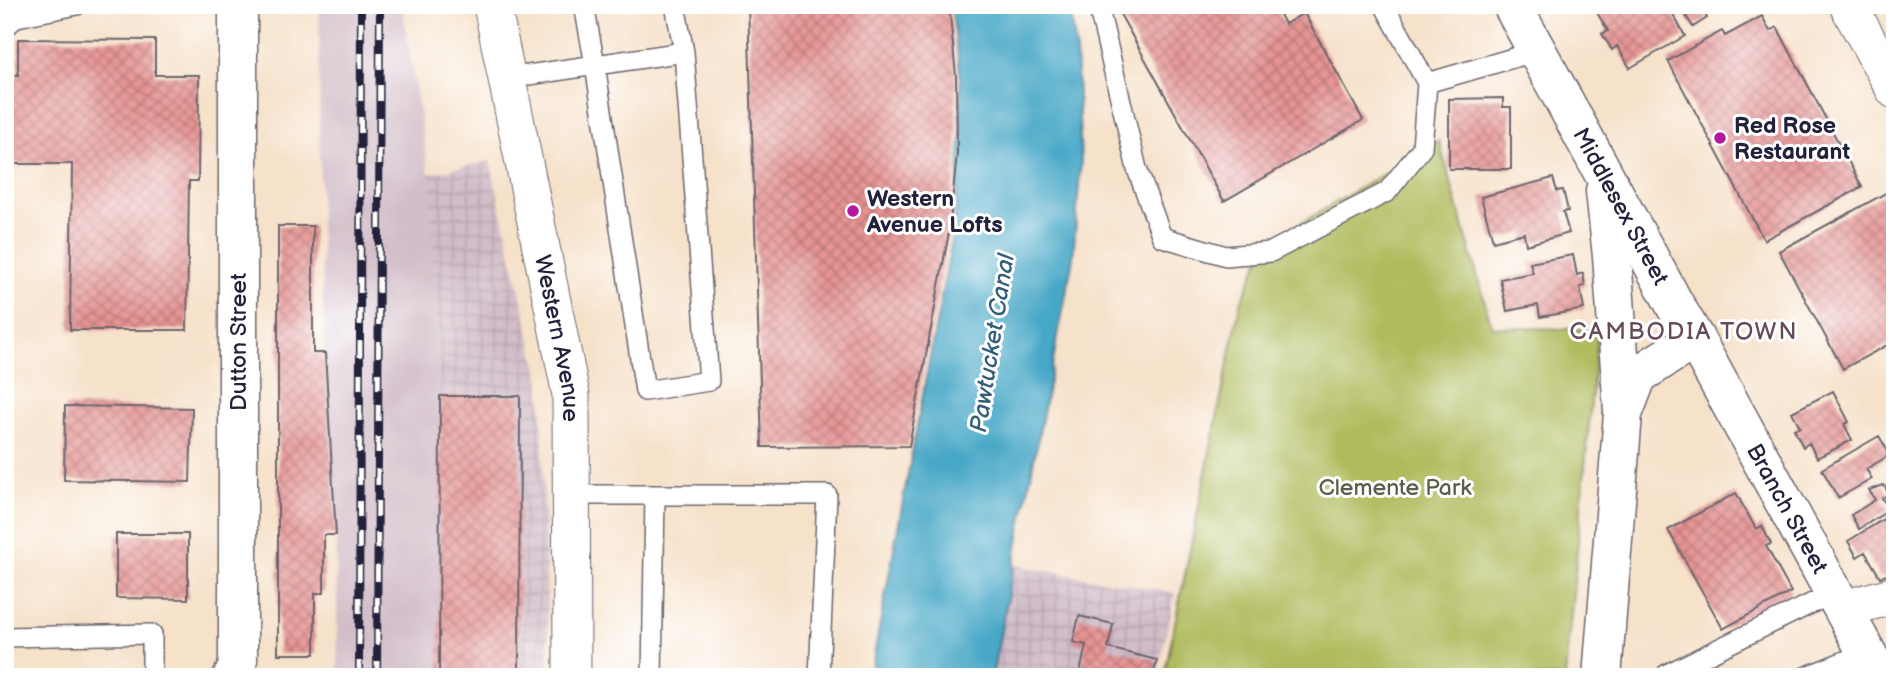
<svg xmlns="http://www.w3.org/2000/svg" width="1900" height="682" viewBox="0 0 1900 682" font-family="'Balsamiq Sans',sans-serif">
  <style>
    .industrial { fill: url(#industrial-grid) }
    .railway { fill: #d2bdc8 }
    .park { fill: #b0bb5d; stroke: #696e4c; stroke-width: 2 }
    .water { fill: #47a7c6; stroke: #346480; stroke-width: 2 }
    .building { fill: url(#building-cross-hatch) }
    .lines { fill: none; stroke-linecap: round; stroke-linejoin: round }
    .service-casing { stroke: #6c656d; stroke-width: 22 }
    .minor-casing { stroke: #6c656d; stroke-width: 39 }
    .tertiary-casing { stroke: #6c656d; stroke-width: 41 }
    .secondary-casing { stroke: #6c656d; stroke-width: 41 }
    .service { stroke: #fff; stroke-width: 19 }
    .minor { stroke: #fff; stroke-width: 37 }
    .tertiary { stroke: #fff; stroke-width: 38 }
    .secondary { stroke: #fff; stroke-width: 38 }
    .rail-casing { stroke: #22223b; stroke-width: 8 }
    .rail { stroke: #fff; stroke-width: 5; stroke-dasharray: 16; stroke-linecap: butt }
    .poi-dot { fill: #b5179e; stroke: #fff; stroke-width: 2.5 }
    .labels { text-anchor: middle; stroke-width: 6; stroke-linejoin: round; paint-order: stroke }
    .poi-label { font-size: 23px; font-weight: bold; fill: #22223b; stroke: #fff; text-anchor: start }
    .street-label { font-size: 23px; fill: #22223b; stroke: #fff }
    .park-label { font-size: 23px; fill: #5b5f49; stroke: #fff }
    .neighbourhood-label { font-size: 24px; letter-spacing: 2px; fill: #674a5a; stroke: #fff }
    .water-label { font-size: 24px; font-style: italic; fill: #335e7a; stroke: #fff }
  </style>
  <defs>
    <pattern id="industrial-grid" width="8" height="8" patternUnits="userSpaceOnUse" patternTransform="scale(1.75)"><rect width="8" height="8" fill="#d2bdc8"/><path d="M0 4h8M4 0v8" fill="none" stroke="#b4a2ad"/></pattern>
    <pattern id="building-cross-hatch" width="8" height="8" patternUnits="userSpaceOnUse" patternTransform="scale(1.75)"><rect width="8" height="8" fill="#e69493"/><path d="M0 0l8 8M0 8l8-8" fill="none" stroke="#ba7879"/></pattern>
  </defs>
  <rect width="100%" height="100%" fill="#fff"/>
  <filter id="ink" filterUnits="userSpaceOnUse"><feTurbulence type="fractalNoise" baseFrequency=".0143" numOctaves="2"/><feDisplacementMap in="SourceGraphic" scale="14" xChannelSelector="R" yChannelSelector="G"/><feConvolveMatrix kernelMatrix="1 2 1 2 8 2 1 2 1" color-interpolation-filters="sRGB"/></filter>
  <filter id="wash" filterUnits="userSpaceOnUse"><feTurbulence type="fractalNoise" baseFrequency=".00686" numOctaves="4" result="noise"/><feDisplacementMap in="SourceGraphic" scale="28" xChannelSelector="R" yChannelSelector="G"/><feGaussianBlur stdDeviation="1.57" result="paint"/><feColorMatrix in="noise" values="0 0 0 0 0 0 0 0 0 0 0 0 0 0 0 0 0 1.4 0 .05"/><feComposite in="paint" operator="in"/></filter>
  <g filter="url(#wash)">
    <rect width="100%" height="100%" fill="#f6e1c9"/>
    <path class="industrial" d="M490 161 541 383 549 677H439L440 396 429 174Z
      M1014 565 1175 593 1157 677H992Z"/>
    <path class="railway" d="M319 5H402L429 174 440 396 439 677H338L336 535 325 353 320 220Z"/>
    <path class="park" d="M1439 141 1492 327 1598 330 1565 677H1164L1240 305 1266 244Z"/>
    <path class="water" d="M951 5H1070L1076 51 1081 161 1073 258 992 677H870L954 228 961 140 960 73Z"/>
    <g id="blocks">
      <path class="building" d="M748 5H949L956 76 957 153 949 232 909 446 762 447Z
        M1115 5H1275L1285 24 1304 13 1363 120 1224 201Z
        M1605 5H1668L1685 36 1630 68 1617 46 1612 50 1602 34 1608 31 1596 11Z
        M1687 5H1699L1707 18 1693 27 1681 8Z
        M1762 16 1770 31 1777 27 1862 187 1764 240 1668 61 1722 31 1725 36Z
        M18 39 155 40V75H199L198 181H189L187 330H70L72 164H5V75H18Z
        M1503 98V107H1511V169H1449V99Z
        M1553 178 1557 191 1563 190 1568 211 1563 212 1569 233 1526 245 1524 233 1493 241 1481 197Z
        M1893 189 1895 193V341L1843 369 1779 251Z
        M278 226H313V353H325L336 535H324V593H315V654H278Z
        M1573 255 1577 275 1583 273 1585 286 1580 287 1584 309 1540 317 1538 305 1507 311 1500 279 1533 273 1530 263Z
        M1833 391 1849 422 1844 424 1852 440 1817 458 1809 443 1803 447 1794 429 1800 427 1792 412Z
        M440 396H520L519 677H439Z
        M65 406 192 408 190 482 64 480Z
        M1879 436 1890 455 1866 469 1872 479 1838 498 1822 469Z
        M1884 485 1889 494 1882 498 1889 510 1859 529 1851 515 1875 500 1869 490Z
        M1736 493 1756 529 1762 526 1771 544 1766 546 1791 592 1723 629 1668 530Z
        M1892 514 1895 516V573L1880 577 1865 552 1857 557 1848 541Z
        M116 534H188V599L116 598Z
        M1079 616 1113 624 1108 648 1157 660 1153 677H1079L1086 645 1073 642Z"/>
    </g>
  </g>
  <g filter="url(#ink)">
    <use href="#blocks" fill-opacity="0" stroke="#6c656d" stroke-width="2"/>
    <g class="lines">
      <g class="service-casing">
        <path id="service" d="M675 5 684 52
          M1098 5 1137 169 1162 237 1226 256 1271 252 1387 192 1422 148 1427 83
          M1384 5 1427 83 1537 51
          M5 27 17 17 77 5
          M508 78 684 52 709 381 645 391 595 65 584 5
          M572 495H827L819 677
          M5 637 152 634V677
          M652 677 655 496
          M1667 677V674L1835 592
          M1805 677 1867 652"/>
      </g>
      <g class="minor-casing">
        <g id="minor">
          <path id="s1" d="M492 5 571 395 572 677"/>
          <path d="M1848 5 1895 90"/>
          <path d="M1843 609 1895 595"/>
        </g>
      </g>
      <g class="tertiary-casing">
        <path id="tertiary" d="M232 677 236 672 238 661V5"/>
      </g>
      <g class="secondary-casing">
        <g id="secondary">
          <path id="s2" d="M1512 5 1676 307 1695 339 1880 677"/>
          <path d="M1605 191 1612 256 1623 411"/>
          <path d="M1602 677 1623 414 1638 375 1695 339"/>
        </g>
      </g>
      <use href="#service" class="service"/>
      <use href="#minor" class="minor"/>
      <use href="#tertiary" class="tertiary"/>
      <use href="#secondary" class="secondary"/>
      <g class="rail-casing">
        <path id="rail" d="M359 677 361 5
          M377 677 380 5"/>
      </g>
      <use href="#rail" class="rail"/>
    </g>
  </g>
  <g class="poi-dot">
    <circle cx="1720" cy="138" r="7"/>
    <circle cx="853" cy="211" r="7"/>
  </g>
  <g class="labels">
    <g class="poi-label">
      <text x="1734" y="133">Red Rose<tspan x="1734" dy="26">Restaurant</tspan></text>
      <text x="867" y="206">Western<tspan x="867" dy="26">Avenue Lofts</tspan></text>
    </g>
    <g class="street-label">
      <text dy="8" stroke="none"><textPath href="#s2" startOffset="229">Middlesex Street</textPath></text>
      <text dy="8" stroke="none"><textPath href="#s1" startOffset="340">Western Avenue</textPath></text>
      <text transform="translate(238 342) rotate(-90)" y="8">Dutton Street</text>
      <text dy="8" stroke="none"><textPath href="#s2" startOffset="574">Branch Street</textPath></text>
    </g>
    <g class="park-label">
      <text x="1395" y="495">Clemente Park</text>
    </g>
    <g class="neighbourhood-label">
      <text x="1684" y="339">CAMBODIA TOWN</text>
    </g>
    <g class="water-label">
      <text transform="translate(992 343) rotate(-81)" y="8">Pawtucket Canal</text>
    </g>
  </g>
  <rect width="1900" height="682" fill="none" stroke="#fff" stroke-width="28"/>
</svg>
